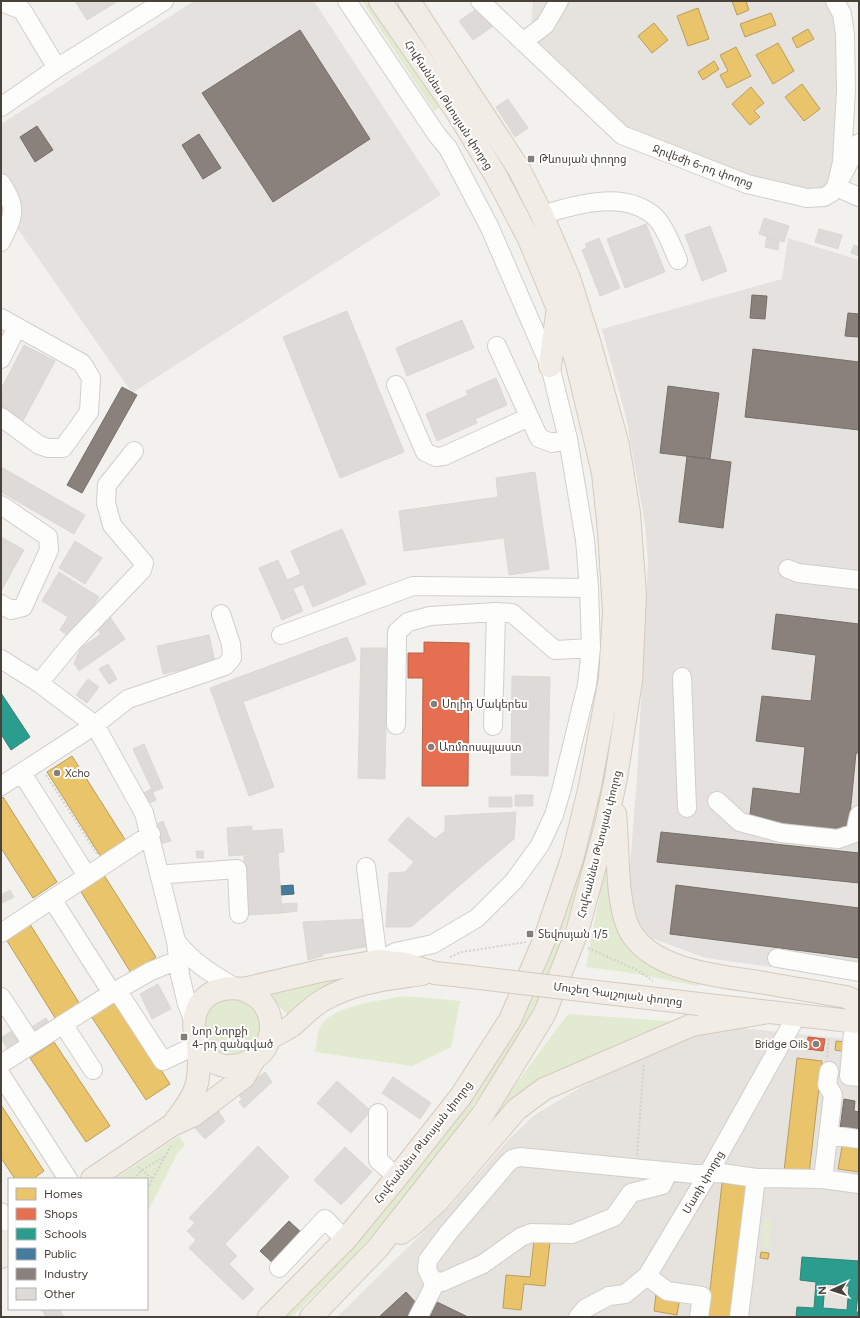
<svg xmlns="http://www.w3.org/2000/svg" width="860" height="1318" viewBox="0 0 860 1318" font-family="Figtree,'Noto Sans Armenian',sans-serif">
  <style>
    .residential { fill: #e6e2dd }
    .industrial { fill: #e5e1de }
    .green { fill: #e2ead1 }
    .homes { fill: #e9c46a; stroke: #b99d5c }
    .shops { fill: #e76f51; stroke: #b8624a }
    .schools { fill: #2a9d8f; stroke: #338276; fill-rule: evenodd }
    .public { fill: #457b9d; stroke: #466a7f }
    .industry { fill: #8a817c; stroke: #766e68 }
    .building { fill: #dddad7; stroke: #dbd8d4 }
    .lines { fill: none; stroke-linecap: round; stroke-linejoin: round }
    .minor-casing { stroke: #d1cfcc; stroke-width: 20 }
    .major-casing { stroke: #d4cabe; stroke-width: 24 }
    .path { stroke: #d3d1cc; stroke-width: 2; stroke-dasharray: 2 2; stroke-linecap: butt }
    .minor { stroke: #fdfdfc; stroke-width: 18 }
    .major { stroke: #f1ede6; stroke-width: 22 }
    .major-bridge-casing { stroke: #d4cabe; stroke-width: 24; stroke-linecap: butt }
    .major-bridge { stroke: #f1ede6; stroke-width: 22 }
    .poi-dot { fill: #847f79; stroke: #fff; stroke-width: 1.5 }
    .labels { text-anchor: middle; stroke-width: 4; stroke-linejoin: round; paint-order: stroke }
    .street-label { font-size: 11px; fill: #49423a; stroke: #fff }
    .poi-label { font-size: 11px; fill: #49423a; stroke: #fff; text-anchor: start }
  </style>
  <rect width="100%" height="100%" fill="#f3f1ee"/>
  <path class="residential" d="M533 1H831L842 34 839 160 824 193 749 181 626 131 530 43Z
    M731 1027 859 1040V1317H337L452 1204 509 1139 536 1114 583 1086 701 1032Z"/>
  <path class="industrial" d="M194 1H314L441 195 132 393 1 205V124Z
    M788 238 859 260V979L706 958 648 937 635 917 629 877 637 778 648 561 645 525 626 417 602 329 782 279Z"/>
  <path class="green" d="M362 1H374L444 105 434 111Z
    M596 798 601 801 582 875 556 955 525 1028 469 1112 433 1163 360 1250 292 1317H283L356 1244 427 1158 462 1110Z
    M608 851 624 940 641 961 670 975 701 983 698 986 625 972 586 967Z
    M347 974 353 978 289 1016 267 994Z
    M405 996 460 1001 451 1047 412 1066 315 1052C317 1044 317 1031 321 1025 334 1005 384 1000 405 996Z
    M204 1026a28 28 0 1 1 56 0a28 28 0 1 1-56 0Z
    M568 1014 681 1022 562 1072 428 1202Z
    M179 1136 185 1145 177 1154 147 1213V1179H115Z
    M764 1219H772L769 1248 762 1246Z"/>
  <path class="homes" d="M732 1H746L749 10 737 15Z
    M698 8 709 39 688 46 677 16Z
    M771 13 776 25 745 37 740 24Z
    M654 23 668 40 652 53 638 36Z
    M808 29 814 39 797 48 792 38Z
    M778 43 794 71 773 84 756 55Z
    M736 47 751 76 727 88 720 75 728 71 720 55Z
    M714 61 719 69 703 80 698 72Z
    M802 84 820 109 804 121 785 97Z
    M751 87 764 103 754 111 760 117 750 125 732 104Z
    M72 756 126 841 101 857 47 772Z
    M3 797 57 882 33 898 1 848V799Z
    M102 872 156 957 131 973 78 887Z
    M28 921 81 1006 57 1021 4 936Z
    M115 1000 170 1084 146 1100 91 1016Z
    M836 1041 847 1042 846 1052 835 1050Z
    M54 1042 110 1126 86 1142 30 1058Z
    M797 1058 822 1061 809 1174 784 1171Z
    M1 1105 44 1171 33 1179H15L1 1158Z
    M843 1141 859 1144V1172L838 1169Z
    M722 1183 748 1186 733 1317H707Z
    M534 1240 550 1242 545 1286 524 1284 521 1310 503 1308 506 1275 530 1277Z
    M761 1252 769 1253 768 1259 760 1258Z
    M656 1294 680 1298 677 1315 654 1311Z"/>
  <path class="shops" d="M424 642 469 643 468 786H422L423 678H408V653H424Z
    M808 1037 825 1039 823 1051 807 1049Z"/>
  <path class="schools" d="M1 693 30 737 11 750 1 734Z
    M802 1257 859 1261V1285L856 1312H859V1317H796L797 1307 814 1308 816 1282 800 1280ZM825 1284 849 1286 847 1310 823 1308Z"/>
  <path class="public" d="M293 885 294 894 281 895 280 886Z"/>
  <path class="industry" d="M300 30 370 139 273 202 202 93Z
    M37 126 53 150 35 162 20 137Z
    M199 134 221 168 203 179 182 145Z
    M752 295 767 296 765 319 750 318Z
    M848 313 859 314V337L845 336Z
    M753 349 859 362V430L745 417Z
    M668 386 719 393 710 459 660 453Z
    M122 387 137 395 82 493 67 485Z
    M687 456 731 462 723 528 679 522Z
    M776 614 859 624V753H856L848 835 749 823 753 788 800 794 805 747 756 741 762 696 811 701 816 655 772 649Z
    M661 832 859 853V883L657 862Z
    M676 885 859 908V958L670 934Z
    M844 1099 855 1101 854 1111 859 1112V1129L855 1128 854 1131 840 1129Z
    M289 1221 304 1235 276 1266 260 1251Z
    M406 1292 418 1305 406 1317H379Z
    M437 1302 468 1317H430Z"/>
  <path class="building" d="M75 1H118L87 20Z
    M478 8 492 27 473 40 459 21Z
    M508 99 528 128 515 137 496 107Z
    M764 218 789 226 784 242 759 234Z
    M646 224 665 272 625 288 607 239Z
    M710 226 727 271 702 281 685 235Z
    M819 229 842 235 838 249 815 242Z
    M767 236 779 241 778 250 765 247Z
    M599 238 620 288 600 296 582 250 587 248 585 244Z
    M854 245 859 247V256L851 253Z
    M347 311 404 452 340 478 283 337Z
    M462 320 474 348 407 376 396 348Z
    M24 345 55 361 23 421 1 410V389Z
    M496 378 507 405 475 419 477 423 437 441 426 414 468 395 466 391Z
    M1 467 85 515 74 534 1 492Z
    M535 472 549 569 509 575 504 538 404 551 399 511 498 497 496 478Z
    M342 529 366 584 313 607 303 584 293 589 303 611 282 620 259 568 278 560 287 580 301 574 291 551Z
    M1 537 24 550 1 591Z
    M75 541 102 558 85 584 59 568Z
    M59 572 99 597 73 639 60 630 68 617 42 601Z
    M110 617 125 639 79 671 74 663 81 648 101 634 96 627Z
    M209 635 215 662 163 674 157 646Z
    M347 637 356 660 243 702 274 787 249 796 210 688Z
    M361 648H387L385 779 358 778Z
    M108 664 117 679 109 684 99 669Z
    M512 676 550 677 548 776 511 775Z
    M88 679 99 687 87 703 76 695Z
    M144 744 163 788 153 792 133 749Z
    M151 789 156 800 147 804 142 794Z
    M515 795H533V806H515Z
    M489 797H512V807H489Z
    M516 812 514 839 411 927H386L389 873 405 872 414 862 388 840 408 817 435 839 445 831V816Z
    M163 821 171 841 160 844 153 826Z
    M252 826V831L282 829 284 852 229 856 227 828Z
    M196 851H203L204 858H197Z
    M278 853 282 913 248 915 244 856Z
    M10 890 14 897 2 903 1 895Z
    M297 903V911L282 913 281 904Z
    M365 919 370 946 323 954V956L308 960 303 922Z
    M158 984 171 1009 152 1019 140 994Z
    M46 1018 52 1027 36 1037 30 1028Z
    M16 1028 23 1039 8 1050 1 1038Z
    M265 1072 272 1082 244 1108 239 1102 242 1099 238 1094Z
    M393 1077 431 1103 420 1119 382 1093Z
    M337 1081 371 1111 351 1133 317 1103Z
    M217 1109 225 1121 205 1139 192 1125Z
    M258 1146 289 1177 225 1244 237 1256 229 1264 254 1289 243 1300 189 1248 196 1240 187 1231 195 1223 189 1218Z
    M345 1147 372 1172 341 1205 314 1180Z
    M41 1309H59L64 1317H46Z"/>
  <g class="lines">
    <g class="minor-casing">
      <path id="minor" d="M347 1 437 135 448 148 489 226 550 366 568 439 585 540 589 588 591 648 587 685 561 791 554 815 540 845 514 881 477 918 433 944 396 952 378 961 366 867
        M480 1 622 135 747 184 807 198 824 197 831 193 836 187 842 162 846 90 845 34 842 14 835 1
        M1 2 22 10 57 68
        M523 42 545 25 559 1
        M1 107 57 68 164 1
        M859 143 836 187 859 197
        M1 183C18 209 14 215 1 242
        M542 215C576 204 628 189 657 219 666 229 672 247 678 260
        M1 318 82 363 91 378 89 412 63 448H48L39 445 1 417
        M497 346 539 438 552 443 568 439
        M1 359 17 327
        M396 385 425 452 436 457 444 456 529 417
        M1 505 48 537 49 550 23 607 11 610 1 604
        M788 569 798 573 859 580
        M281 635 413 586 589 588
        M1 659 39 683 95 725 144 813 176 941 180 975 187 1004 194 1022
        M682 677 687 808
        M39 683 72 643 142 570 144 563 112 525 106 503 107 485 134 451
        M396 725 397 632 408 622 430 616 496 612 512 613 555 650 591 648
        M493 726 496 612
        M22 773 87 876
        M1 786 95 725 128 699 225 666 232 658 231 644 221 614
        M717 801 740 822 781 833 838 839 855 833 859 815
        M161 877 169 874 237 869 239 914
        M52 899 112 993 151 971 178 960
        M1 933 151 834
        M176 941C192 962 212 974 234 987
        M777 958 859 972
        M117 990 163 1061 186 1050H198
        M1 997 32 1044
        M854 1022 849 1076 859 1077
        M63 1024 93 1070
        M1 1064 112 993
        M1 1075 68 1179
        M378 1113V1160L397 1177
        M829 1135 859 1139
        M668 1172 662 1185 631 1193 614 1217 572 1234 531 1233 521 1237 483 1264 442 1282 432 1280 427 1269 428 1260 449 1232 506 1165 512 1159 520 1157 694 1174 721 1173 756 1178 823 1179 833 1095 827 1085 829 1071
        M823 1179 859 1184
        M1 1212 9 1224
        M279 1268 325 1219 345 1240
        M647 1276 667 1291 702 1296 699 1317
        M418 1317 436 1282
        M578 1317 586 1308 609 1296 625 1294 647 1276 708 1174 797 1015
        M739 1317 756 1178"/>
    </g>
    <g class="major-casing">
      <path id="major" d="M550 366 557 314
        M615 814C619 846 615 903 630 931 653 972 723 976 765 983 792 988 819 992 846 997L859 1003
        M243 989C250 993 258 996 263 1003 276 1020 273 1048 253 1059 191 1096 164 978 243 989L320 971 378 961 406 964 435 973 454 975
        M699 1004 859 1022
        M270 1038C278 1033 287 1030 294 1024 304 1015 312 1006 325 999 354 982 389 979 422 974
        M175 1121C198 1093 201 1081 198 1045
        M92 1179 172 1125 194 1115 244 1077 255 1058
        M401 1233 412 1225 437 1202 517 1109 544 1089 692 1025 769 1012
        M1 1257 9 1240
        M269 1317 345 1240 397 1177 461 1096 510 1020 545 938 572 859 590 786 610 678 614 612 609 531 603 473 576 360 558 309 529 239 496 176 457 112 380 1
        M311 1317 377 1249 483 1114 544 1015 577 932 606 825 616 778 631 681 635 595 629 513 618 445 590 344 569 278 542 215 519 169 409 1"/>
    </g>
    <path class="path" d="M46 775 97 854
      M588 948 637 970 653 981
      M450 957 462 952 526 942
      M827 1057 829 1038
      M637 1155 644 1063
      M138 1167 153 1179
      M134 1179 142 1170 164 1157
      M147 1189 171 1146"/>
    <use href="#minor" class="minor"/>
    <use href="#major" class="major"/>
    <g class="major-bridge-casing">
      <path id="major-bridge" d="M454 975 699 1004"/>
    </g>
    <use href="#major-bridge" class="major-bridge"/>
  </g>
  <g class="poi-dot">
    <rect x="527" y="155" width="8" height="8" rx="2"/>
    <circle cx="434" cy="704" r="4"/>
    <circle cx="431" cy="747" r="4"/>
    <circle cx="57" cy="773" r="4"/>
    <rect x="526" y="930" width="8" height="8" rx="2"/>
    <rect x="180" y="1033" width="8" height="8" rx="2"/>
    <circle cx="816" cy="1044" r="4"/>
  </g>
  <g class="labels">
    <g class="street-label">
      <text transform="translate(449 105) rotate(57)" y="4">Հովհաննես Թևոսյան փողոց</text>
      <text transform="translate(703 166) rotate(20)" y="4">Ջրվեժի 6-րդ փողոց</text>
      <text transform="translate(599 844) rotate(-76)" y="4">Հովհաննես Թևոսյան փողոց</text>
      <text transform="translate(618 994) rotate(7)" y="4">Մուշեղ Գալշոյան փողոց</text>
      <text transform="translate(423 1142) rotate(-52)" y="4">Հովհաննես Թևոսյան փողոց</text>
      <text transform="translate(703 1182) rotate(-60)" y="4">Մառի փողոց</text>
    </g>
    <g class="poi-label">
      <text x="539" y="163">Թևոսյան փողոց</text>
      <text x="442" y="708">Սոլիդ Մակերես</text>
      <text x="439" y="751">Առմռոսպլաստ</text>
      <text x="65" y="777">Xcho</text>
      <text x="538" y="938">Տեվոսյան 1/5</text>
      <text x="192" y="1035">Նոր Նորքի<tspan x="192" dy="13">4-րդ զանգված</tspan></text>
      <text x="808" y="1048" text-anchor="end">Bridge Oils</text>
    </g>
  </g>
  <rect width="860" height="1318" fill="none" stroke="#49423a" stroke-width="4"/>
  <rect x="8" y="1178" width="140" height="132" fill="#ffffff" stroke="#b6b3b0"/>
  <rect x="16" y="1188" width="20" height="12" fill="#e9c46a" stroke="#b6b3b0"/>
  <text x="44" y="1198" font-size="12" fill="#49423a">Homes</text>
  <rect x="16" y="1208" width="20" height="12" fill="#e76f51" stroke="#b6b3b0"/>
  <text x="44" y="1218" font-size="12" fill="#49423a">Shops</text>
  <rect x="16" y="1228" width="20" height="12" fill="#2a9d8f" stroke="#b6b3b0"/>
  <text x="44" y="1238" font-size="12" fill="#49423a">Schools</text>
  <rect x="16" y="1248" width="20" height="12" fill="#457b9d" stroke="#b6b3b0"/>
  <text x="44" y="1258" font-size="12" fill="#49423a">Public</text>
  <rect x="16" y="1268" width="20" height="12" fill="#8a817c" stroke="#b6b3b0"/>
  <text x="44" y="1278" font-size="12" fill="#49423a">Industry</text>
  <rect x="16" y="1288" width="20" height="12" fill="#dddad7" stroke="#b6b3b0"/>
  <text x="44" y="1298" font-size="12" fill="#49423a">Other</text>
  <g transform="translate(832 1290) rotate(267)" stroke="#ffffff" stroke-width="3" paint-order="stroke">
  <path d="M0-3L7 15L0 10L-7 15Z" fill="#49423a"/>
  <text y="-6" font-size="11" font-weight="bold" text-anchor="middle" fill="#49423a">N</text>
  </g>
</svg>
